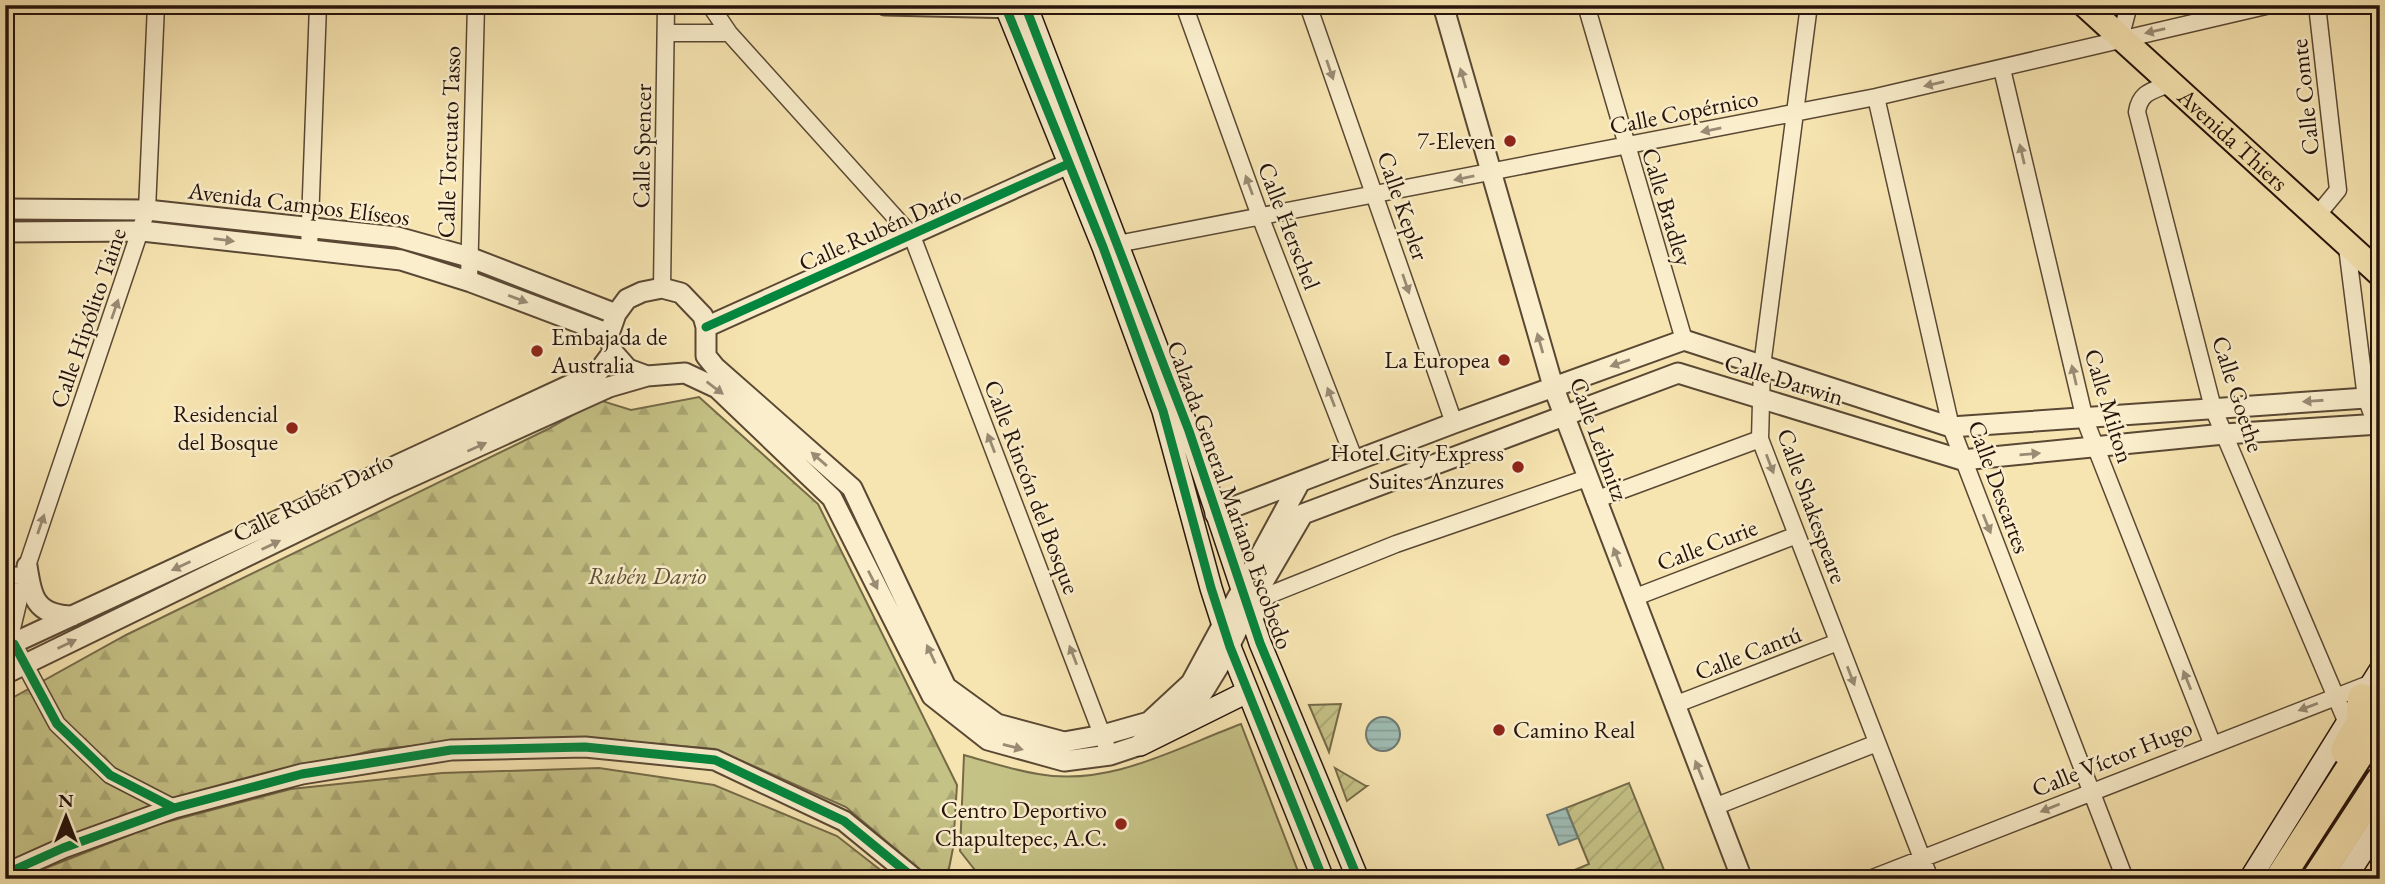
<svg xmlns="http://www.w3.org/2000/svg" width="2385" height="884" viewBox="0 0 2385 884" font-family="'EB Garamond',serif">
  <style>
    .forest { fill: url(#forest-firs); stroke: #756a48; stroke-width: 2 }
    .park { fill: #c5c286; stroke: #756a48; stroke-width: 2 }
    .garden { fill: url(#garden-furrows); stroke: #756a48; stroke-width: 2 }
    .water { fill: url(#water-rules); stroke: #6e7971; stroke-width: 2 }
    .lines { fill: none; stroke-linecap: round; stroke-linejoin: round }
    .minor-casing { stroke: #5a4834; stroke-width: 19 }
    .tertiary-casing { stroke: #5a4834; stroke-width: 23 }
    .secondary-casing { stroke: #25130b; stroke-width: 24 }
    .primary-casing { stroke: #25130b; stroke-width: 28 }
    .motorway-casing { stroke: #25130b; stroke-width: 32 }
    .minor { stroke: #faeecc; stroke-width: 16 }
    .tertiary { stroke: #faeecc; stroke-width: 19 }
    .secondary { stroke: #faeecc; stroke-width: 21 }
    .primary { stroke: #f7e5b1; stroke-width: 24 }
    .motorway { stroke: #f7e5b1; stroke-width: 28 }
    .cycleway-casing { stroke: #faeecc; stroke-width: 13 }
    .cycleway { stroke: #00873e; stroke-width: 9 }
    .oneway { fill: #9a8b75 }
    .poi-dot { fill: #8f2418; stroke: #faeecc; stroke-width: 2.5 }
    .labels { text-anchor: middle; stroke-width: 5; stroke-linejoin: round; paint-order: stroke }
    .street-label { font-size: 24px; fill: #25130b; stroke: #faeecc }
    .poi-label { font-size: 24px; fill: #25130b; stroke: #faeecc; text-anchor: end }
    .park-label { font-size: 24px; font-style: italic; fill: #5d5036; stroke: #faeecc }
  </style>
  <defs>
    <pattern id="forest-firs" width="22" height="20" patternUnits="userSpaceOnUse" patternTransform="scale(1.75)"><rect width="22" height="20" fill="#c5c286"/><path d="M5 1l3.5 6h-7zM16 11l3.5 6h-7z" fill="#a9a672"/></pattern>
    <pattern id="garden-furrows" width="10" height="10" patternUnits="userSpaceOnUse" patternTransform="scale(1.75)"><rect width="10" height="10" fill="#c5c286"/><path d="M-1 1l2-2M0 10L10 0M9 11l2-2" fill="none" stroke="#a9a672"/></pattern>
    <pattern id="water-rules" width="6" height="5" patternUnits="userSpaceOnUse" patternTransform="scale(1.75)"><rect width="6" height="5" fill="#9fbdb5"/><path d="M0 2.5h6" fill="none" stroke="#89a29a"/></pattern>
  </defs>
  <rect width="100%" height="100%" fill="#f7e5b1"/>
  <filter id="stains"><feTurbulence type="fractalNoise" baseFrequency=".00286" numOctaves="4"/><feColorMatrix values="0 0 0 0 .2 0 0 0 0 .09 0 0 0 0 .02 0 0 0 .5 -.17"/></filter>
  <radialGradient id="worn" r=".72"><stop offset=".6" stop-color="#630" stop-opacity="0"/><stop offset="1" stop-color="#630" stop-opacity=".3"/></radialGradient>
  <path class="forest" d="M699 397 818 504 957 785 953 848 947 879H931L846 807 715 749 585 738 449 742 374 750 182 799 5 867V702L126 635 548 429 599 400 631 410Z
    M599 768 714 785 837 836 892 879H18L155 825 291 789 442 773Z"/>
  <path class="park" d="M1241 724 1301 879H982L960 851 964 755C989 762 1013 770 1038 774 1110 787 1176 748 1241 724Z"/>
  <path class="garden" d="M1341 704 1329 752 1309 705Z
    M1335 768 1366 786H1367L1347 801Z
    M1629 783 1664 870 1643 879H1553L1589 864 1566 808Z"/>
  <path class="water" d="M1366 734a17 17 0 1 1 34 0a17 17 0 1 1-34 0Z
    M1566 808 1578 838 1559 845 1547 815Z"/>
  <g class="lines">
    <g class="minor-casing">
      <path id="minor" d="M710 5 729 33 912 236 1106 745
        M1184 5 1260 216 1355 461
        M1308 5 1454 423
        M1586 5 1684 340
        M1809 5 1762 366 1760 439 1930 879
        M667 33H729
        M2120 39 2129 5
        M2002 69 2085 420 2212 743
        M2169 84C2152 91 2140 92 2137 112L2213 408 2347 723
        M1876 97 1951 427 2125 879
        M2315 218 2338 190 2317 5
        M1107 246 1876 97 2270 5
        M2347 247 2366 398 2380 435
        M309 250 318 5
        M469 281 476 5
        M662 288 666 5
        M1595 500 1760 439
        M5 575 25 576
        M1633 598 1797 535
        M1255 618 1259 606 1269 595 1396 544 1587 478
        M9 635 57 724 110 775 174 808
        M10 637 27 566 147 210 156 5
        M1674 705 1838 642
        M1714 807 1877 743
        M1870 879 2369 684"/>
    </g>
    <g class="tertiary-casing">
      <path id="tertiary" d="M885 5 1021 8
        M1443 5 1553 386 1742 879
        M5 209 147 210 397 237 469 257 616 314
        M5 232 142 231 401 260 471 282 609 334
        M706 327 1068 164
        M1300 482 1191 683 1149 722 1103 735 1064 742 997 724 946 687 852 488 715 367 706 356V327L703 316 681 293 662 288 642 292 627 299 616 314 609 334 613 352 628 369 647 376 685 373 717 388 832 498 932 696 988 740 1064 761 1110 755 1140 745 1184 715 1203 692 1222 661 1248 608 1303 514 1678 373 1962 460 2224 434 2380 424
        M1215 514 1454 423 1684 340 1951 427 2366 398 2380 392
        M27 566C32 597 35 615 72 616
        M5 647 598 372 613 352
        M5 674 391 486 609 387 647 376
        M5 874 63 848 174 808 302 774 451 750 585 747 715 760 844 821 915 879"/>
    </g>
    <g class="secondary-casing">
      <path id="secondary" d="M1005 5 1103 247 1163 411 1211 588 1230 647 1323 879
        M1026 5 1189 431 1260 643 1358 879
        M1140 745 1247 692
        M2250 879 2380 670
        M2345 879 2380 825"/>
    </g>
    <g class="primary-casing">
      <g id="primary">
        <path id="s1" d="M2085 5 2380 274"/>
      </g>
    </g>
    <g class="motorway-casing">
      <path id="motorway" d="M2345 750 2360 724 2362 698
        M2279 879 2380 722
        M2316 879 2380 781"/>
    </g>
    <use href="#minor" class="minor"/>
    <use href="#tertiary" class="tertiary"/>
    <use href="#secondary" class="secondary"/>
    <use href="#primary" class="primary"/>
    <use href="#motorway" class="motorway"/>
    <g class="cycleway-casing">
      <path id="cycleway" d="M885 5 1006 8 1103 247 1163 411 1211 588 1230 647 1323 879
        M1026 8 1189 431 1260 643 1358 879
        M706 327 1068 164
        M14 644 57 724 110 775 174 808
        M5 874 63 848 174 808 302 774 451 750 585 747 715 760 844 821 915 879"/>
    </g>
    <use href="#cycleway" class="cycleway"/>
  </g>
  <defs><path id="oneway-solid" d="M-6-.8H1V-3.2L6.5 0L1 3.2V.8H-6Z" transform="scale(1.75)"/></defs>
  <g class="oneway">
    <use href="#oneway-solid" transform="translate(2155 31) rotate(167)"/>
    <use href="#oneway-solid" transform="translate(1330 70) rotate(71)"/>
    <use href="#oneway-solid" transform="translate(1463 78) rotate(-106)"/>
    <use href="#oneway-solid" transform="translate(1934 84) rotate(167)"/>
    <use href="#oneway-solid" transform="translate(1711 130) rotate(169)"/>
    <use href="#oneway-solid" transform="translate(2022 154) rotate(-103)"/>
    <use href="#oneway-solid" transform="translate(1464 178) rotate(169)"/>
    <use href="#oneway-solid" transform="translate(1249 185) rotate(-110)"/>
    <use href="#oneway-solid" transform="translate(224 240) rotate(7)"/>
    <use href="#oneway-solid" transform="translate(1406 284) rotate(71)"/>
    <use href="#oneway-solid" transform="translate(518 299) rotate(21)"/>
    <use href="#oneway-solid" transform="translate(115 309) rotate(-71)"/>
    <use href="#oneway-solid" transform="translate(1540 343) rotate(-106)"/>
    <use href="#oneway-solid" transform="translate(1620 363) rotate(161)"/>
    <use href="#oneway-solid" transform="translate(2074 375) rotate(-103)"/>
    <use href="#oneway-solid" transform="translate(715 388) rotate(37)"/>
    <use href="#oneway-solid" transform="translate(1331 397) rotate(-111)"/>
    <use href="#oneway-solid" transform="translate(2313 401) rotate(176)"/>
    <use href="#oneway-solid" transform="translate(991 443) rotate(-111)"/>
    <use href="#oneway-solid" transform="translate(477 447) rotate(-24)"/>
    <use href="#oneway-solid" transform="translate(2030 454) rotate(-5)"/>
    <use href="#oneway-solid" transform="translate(819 459) rotate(-139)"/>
    <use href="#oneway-solid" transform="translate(1770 464) rotate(69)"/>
    <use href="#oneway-solid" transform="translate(41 524) rotate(-71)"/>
    <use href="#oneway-solid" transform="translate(1987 524) rotate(68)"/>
    <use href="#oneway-solid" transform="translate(271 545) rotate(-26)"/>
    <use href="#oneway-solid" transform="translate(1617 557) rotate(-111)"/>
    <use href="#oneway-solid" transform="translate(181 566) rotate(155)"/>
    <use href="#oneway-solid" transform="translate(873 580) rotate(63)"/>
    <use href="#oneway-solid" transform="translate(67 644) rotate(-25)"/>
    <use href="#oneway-solid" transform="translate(931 654) rotate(-115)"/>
    <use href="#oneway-solid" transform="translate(1073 655) rotate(-111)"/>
    <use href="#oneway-solid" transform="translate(1851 676) rotate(69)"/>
    <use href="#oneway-solid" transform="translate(2187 680) rotate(-112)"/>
    <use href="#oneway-solid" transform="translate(2308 707) rotate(159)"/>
    <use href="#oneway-solid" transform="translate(1013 747) rotate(15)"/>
    <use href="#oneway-solid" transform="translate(1699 770) rotate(-112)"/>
    <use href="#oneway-solid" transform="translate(2050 808) rotate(158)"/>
  </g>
  <g class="poi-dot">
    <circle cx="1510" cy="141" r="7"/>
    <circle cx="537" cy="351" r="7"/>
    <circle cx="1504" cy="360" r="7"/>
    <circle cx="292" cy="428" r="7"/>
    <circle cx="1518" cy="467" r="7"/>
    <circle cx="1499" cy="730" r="7"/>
    <circle cx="1121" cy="824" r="7"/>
  </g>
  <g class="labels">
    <g class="street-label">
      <text transform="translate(2305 97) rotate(-96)" y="8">Calle Comte</text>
      <text transform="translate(1684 112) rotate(-11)" y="8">Calle Copérnico</text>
      <text dy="8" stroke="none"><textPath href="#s1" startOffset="200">Avenida Thiers</textPath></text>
      <text transform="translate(449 142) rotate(-88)" y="8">Calle Torcuato Tasso</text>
      <text transform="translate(642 146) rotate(-89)" y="8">Calle Spencer</text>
      <text transform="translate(299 204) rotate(7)" y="8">Avenida Campos Elíseos</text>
      <text transform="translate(1403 206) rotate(71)" y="8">Calle Kepler</text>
      <text transform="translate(1667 207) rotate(73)" y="8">Calle Bradley</text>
      <text transform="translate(1289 226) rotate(69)" y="8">Calle Herschel</text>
      <text transform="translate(880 229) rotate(-24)" y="8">Calle Rubén Darío</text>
      <text transform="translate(88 318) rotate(-71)" y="8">Calle Hipólito Taine</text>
      <text transform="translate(1784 380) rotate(17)" y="8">Calle Darwin</text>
      <text transform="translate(2238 394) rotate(72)" y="8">Calle Goethe</text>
      <text transform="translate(2109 406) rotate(73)" y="8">Calle Milton</text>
      <text transform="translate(1599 439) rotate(70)" y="8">Calle Leibnitz</text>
      <text transform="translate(1032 487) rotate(69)" y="8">Calle Rincón del Bosque</text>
      <text transform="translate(1999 487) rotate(70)" y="8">Calle Descartes</text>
      <text transform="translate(1230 495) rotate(70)" y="8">Calzada General Mariano Escobedo</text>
      <text transform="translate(313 497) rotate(-26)" y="8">Calle Rubén Darío</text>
      <text transform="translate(1812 506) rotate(70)" y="8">Calle Shakespeare</text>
      <text transform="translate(1707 545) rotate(-21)" y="8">Calle Curie</text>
      <text transform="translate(1748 653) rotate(-21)" y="8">Calle Cantú</text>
      <text transform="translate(2112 758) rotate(-22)" y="8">Calle Víctor Hugo</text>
    </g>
    <g class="poi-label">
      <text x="1496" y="149">7-Eleven</text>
      <text x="551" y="345" text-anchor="start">Embajada de<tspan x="551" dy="28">Australia</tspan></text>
      <text x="1490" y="368">La Europea</text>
      <text x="278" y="422">Residencial<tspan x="278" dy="28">del Bosque</tspan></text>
      <text x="1504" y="461">Hotel City Express<tspan x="1504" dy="28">Suites Anzures</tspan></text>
      <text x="1513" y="738" text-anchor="start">Camino Real</text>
      <text x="1107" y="818">Centro Deportivo<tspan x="1107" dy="28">Chapultepec, A.C.</tspan></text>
    </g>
    <g class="park-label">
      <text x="647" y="584">Rubén Dario</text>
    </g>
  </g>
  <rect width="2385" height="884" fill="none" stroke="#f7e5b1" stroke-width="28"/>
  <rect x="7" y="7" width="2371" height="870" fill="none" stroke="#25130b" stroke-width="3.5"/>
  <rect x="14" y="14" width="2357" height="856" fill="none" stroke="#25130b" stroke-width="2"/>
  <g transform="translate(66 817)" stroke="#faeecc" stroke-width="5" paint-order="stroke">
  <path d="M0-5L12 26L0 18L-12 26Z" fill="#25130b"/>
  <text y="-10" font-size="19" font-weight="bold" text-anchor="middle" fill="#25130b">N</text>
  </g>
  <rect width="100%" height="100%" filter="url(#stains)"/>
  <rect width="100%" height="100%" fill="url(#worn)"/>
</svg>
